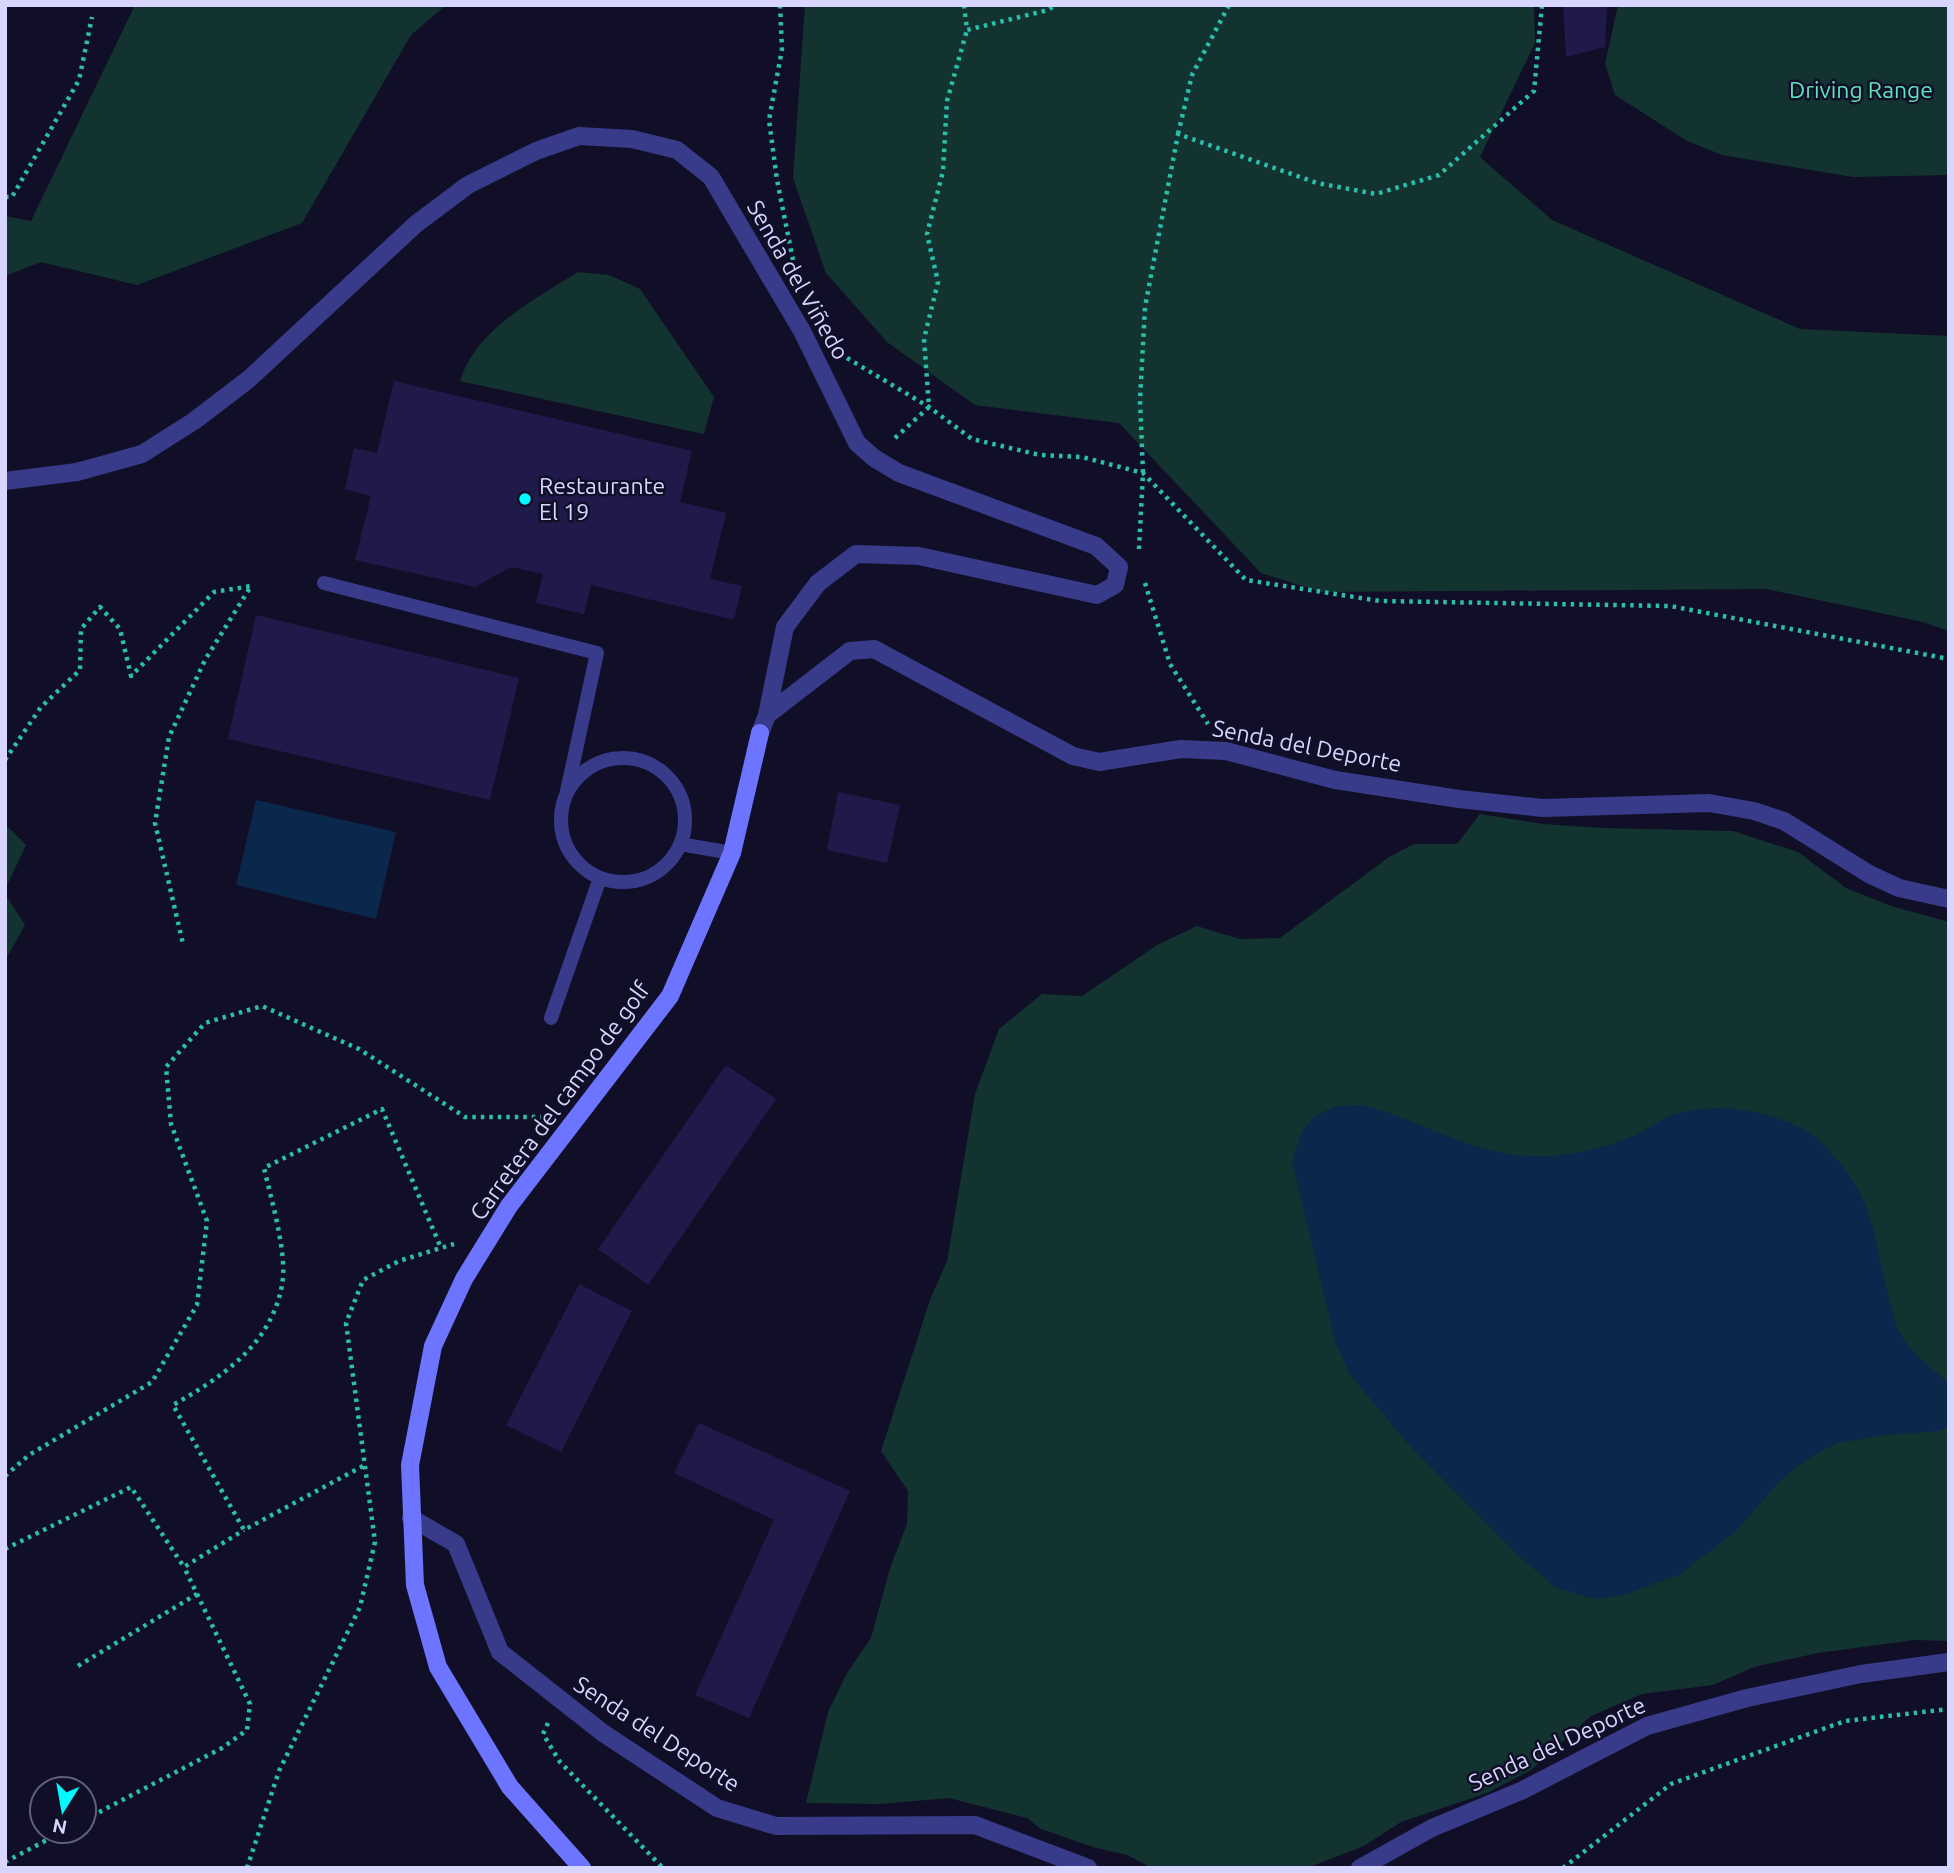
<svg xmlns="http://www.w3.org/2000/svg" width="1954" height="1873" viewBox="0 0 1954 1873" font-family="Ubuntu,sans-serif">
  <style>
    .green { fill: #12332f }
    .water { fill: #0a274c }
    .building { fill: #201a4a }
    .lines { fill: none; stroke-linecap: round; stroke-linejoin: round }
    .path { stroke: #2bbeaa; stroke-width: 4.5; stroke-dasharray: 3.5 5; stroke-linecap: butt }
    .lane { stroke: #383b89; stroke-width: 14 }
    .street { stroke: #383b89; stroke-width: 18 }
    .secondary { stroke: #6d74ff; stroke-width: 18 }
    .poi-dot { fill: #02f9ff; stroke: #110f28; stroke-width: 2.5 }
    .labels { text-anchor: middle; stroke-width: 5; stroke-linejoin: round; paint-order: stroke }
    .park-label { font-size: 23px; fill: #5de4b8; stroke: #110f28 }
    .street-label { font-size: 23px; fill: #d8d6ff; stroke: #110f28 }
    .poi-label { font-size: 23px; fill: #d8d6ff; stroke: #110f28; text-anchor: start }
  </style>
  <rect width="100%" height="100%" fill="#110f28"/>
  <path class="green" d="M135 5H446L411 35 302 223 137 285 41 262 5 276V216L31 221Z
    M805 5H1534L1535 43 1480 157 1552 220 1800 329 1949 336V631L1923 622 1766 589 1321 592 1261 573 1119 423 975 405 887 342 826 273 793 178Z
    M1618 5H1949V175L1853 177 1722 155 1687 141 1615 95 1605 64Z
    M578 272 609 275 640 289 714 397 704 434 460 381C477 328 534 300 578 272Z
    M1480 814 1543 824 1603 828 1733 831 1798 852 1846 888 1891 906 1949 922V1641L1914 1640 1818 1653 1754 1667 1713 1685 1642 1694 1591 1716 1531 1770 1487 1793 1401 1822 1364 1846 1307 1868H1152L1127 1855 1093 1847 1041 1829 1027 1818 949 1798 881 1804 806 1803 828 1712 847 1673 871 1638 890 1568 907 1524 908 1491 881 1451 930 1300 947 1261 975 1094 999 1029 1042 994 1082 996 1157 945 1197 926 1240 939 1280 938 1389 857 1414 844H1457Z
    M5 824 26 845 5 890Z
    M5 894 25 925 5 961Z"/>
  <path class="water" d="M256 800 396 832 376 919 236 885Z
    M1362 1105C1420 1119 1468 1154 1529 1156 1563 1158 1601 1149 1633 1136 1646 1131 1657 1121 1670 1116 1714 1100 1768 1110 1809 1132 1821 1139 1833 1156 1842 1166 1881 1212 1877 1272 1897 1326 1907 1353 1930 1365 1949 1384V1426L1940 1431 1886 1435 1837 1443 1804 1461 1780 1481 1735 1532 1680 1574 1621 1596 1594 1599 1555 1587 1518 1555 1408 1444 1350 1374 1335 1341 1292 1161 1302 1131 1315 1116 1336 1106Z"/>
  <path class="building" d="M1563 5H1607L1605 47 1566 57Z
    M394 381 692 451 680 502 726 513 710 579 742 586 734 620 591 585 584 614 536 603 543 574 511 567 475 587 355 560 371 496 345 489 354 448 377 453Z
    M256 615 519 678 490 800 228 739Z
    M838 792 900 805 887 863 827 850Z
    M726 1065 776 1099 648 1285 598 1249Z
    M579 1284 632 1311 561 1452 506 1425Z
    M699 1423 850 1491 749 1718 695 1695 774 1520 674 1473Z"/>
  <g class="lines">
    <path class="path" d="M780 5 782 49 769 120 777 180 793 260
      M964 5 967 30 1048 10 1055 5
      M1178 134 1192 75 1229 5
      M5 197H12L79 80 92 17
      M847 358 929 407 972 439 1040 455 1082 457 1143 473 1246 580 1380 601 1670 606 1949 659
      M895 438 929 407 924 339 938 282 927 234 943 171 947 101 967 30
      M1139 549 1143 473 1140 400 1145 307 1178 134 1317 183 1376 194 1439 175 1534 91 1542 5
      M1145 583 1170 664 1208 724
      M5 760 41 707 80 670 81 629 100 607 120 629 131 676 214 592 251 586 205 660 169 737 155 823 183 944
      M363 1466 244 1530 173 1405C222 1377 271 1345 282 1285 288 1255 271 1199 264 1168L382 1109 441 1248
      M5 1476 29 1455 152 1382 197 1305 207 1221 171 1124 166 1067 205 1023 262 1006 359 1049 465 1117H541
      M5 1549 131 1487 184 1567 244 1530
      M78 1666 197 1594
      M548 1723 543 1734 560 1762 663 1868
      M84 1820 222 1748 247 1730 250 1704 184 1567
      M5 1862 64 1831
      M247 1868 279 1771 360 1607 375 1542 346 1323 363 1280 399 1261 454 1244
      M1563 1868 1671 1784 1845 1721 1949 1709"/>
    <path class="lane" d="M324 583 597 653 567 791
      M561 820a62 62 0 1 1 124 0a62 62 0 1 1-124 0Z
      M680 844 732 853
      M551 1018 600 878"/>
    <path class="street" d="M5 481 77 472 142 454 194 421 249 379 416 224 468 185 536 151 579 136 632 139 677 150 711 177 802 331 857 443 874 458 899 473 1096 546 1119 567 1115 585 1097 595 919 556 856 554 818 583 785 627 767 715 760 733
      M767 715 850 651 874 649 1073 756 1099 762 1181 749 1226 751 1335 780 1459 799 1543 808 1709 803 1754 811 1784 821 1869 874 1899 888 1949 899
      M411 1518 456 1544 500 1652 603 1733 717 1808 776 1826 975 1825 1088 1868
      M1360 1868 1432 1828 1523 1790 1647 1726 1747 1698 1861 1674 1949 1662"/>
    <path class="secondary" d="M582 1868 510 1787 438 1667 415 1585 410 1465 433 1346 464 1279 509 1206 670 996 732 853 760 733"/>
  </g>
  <circle class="poi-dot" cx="525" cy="499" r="7"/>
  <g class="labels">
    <g class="park-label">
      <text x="1861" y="98">Driving Range</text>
    </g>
    <g class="street-label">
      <text transform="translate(798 280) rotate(60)" y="8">Senda del Viñedo</text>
      <text transform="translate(1307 746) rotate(11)" y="8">Senda del Deporte</text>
      <text transform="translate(560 1101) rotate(-54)" y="8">Carretera del campo de golf</text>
      <text transform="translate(657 1734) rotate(33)" y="8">Senda del Deporte</text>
      <text transform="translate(1557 1744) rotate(-25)" y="8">Senda del Deporte</text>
    </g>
    <g class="poi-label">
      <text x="539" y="494">Restaurante<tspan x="539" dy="26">El 19</tspan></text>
    </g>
  </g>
  <rect width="1954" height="1873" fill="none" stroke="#d8d6ff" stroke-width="14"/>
  <g transform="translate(63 1810) rotate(191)"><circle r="33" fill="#110f28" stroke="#615f7e" stroke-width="2"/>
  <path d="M0-5L12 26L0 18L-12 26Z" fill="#02f9ff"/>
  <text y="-10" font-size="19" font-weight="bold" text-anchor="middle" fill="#d8d6ff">N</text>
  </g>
</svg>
